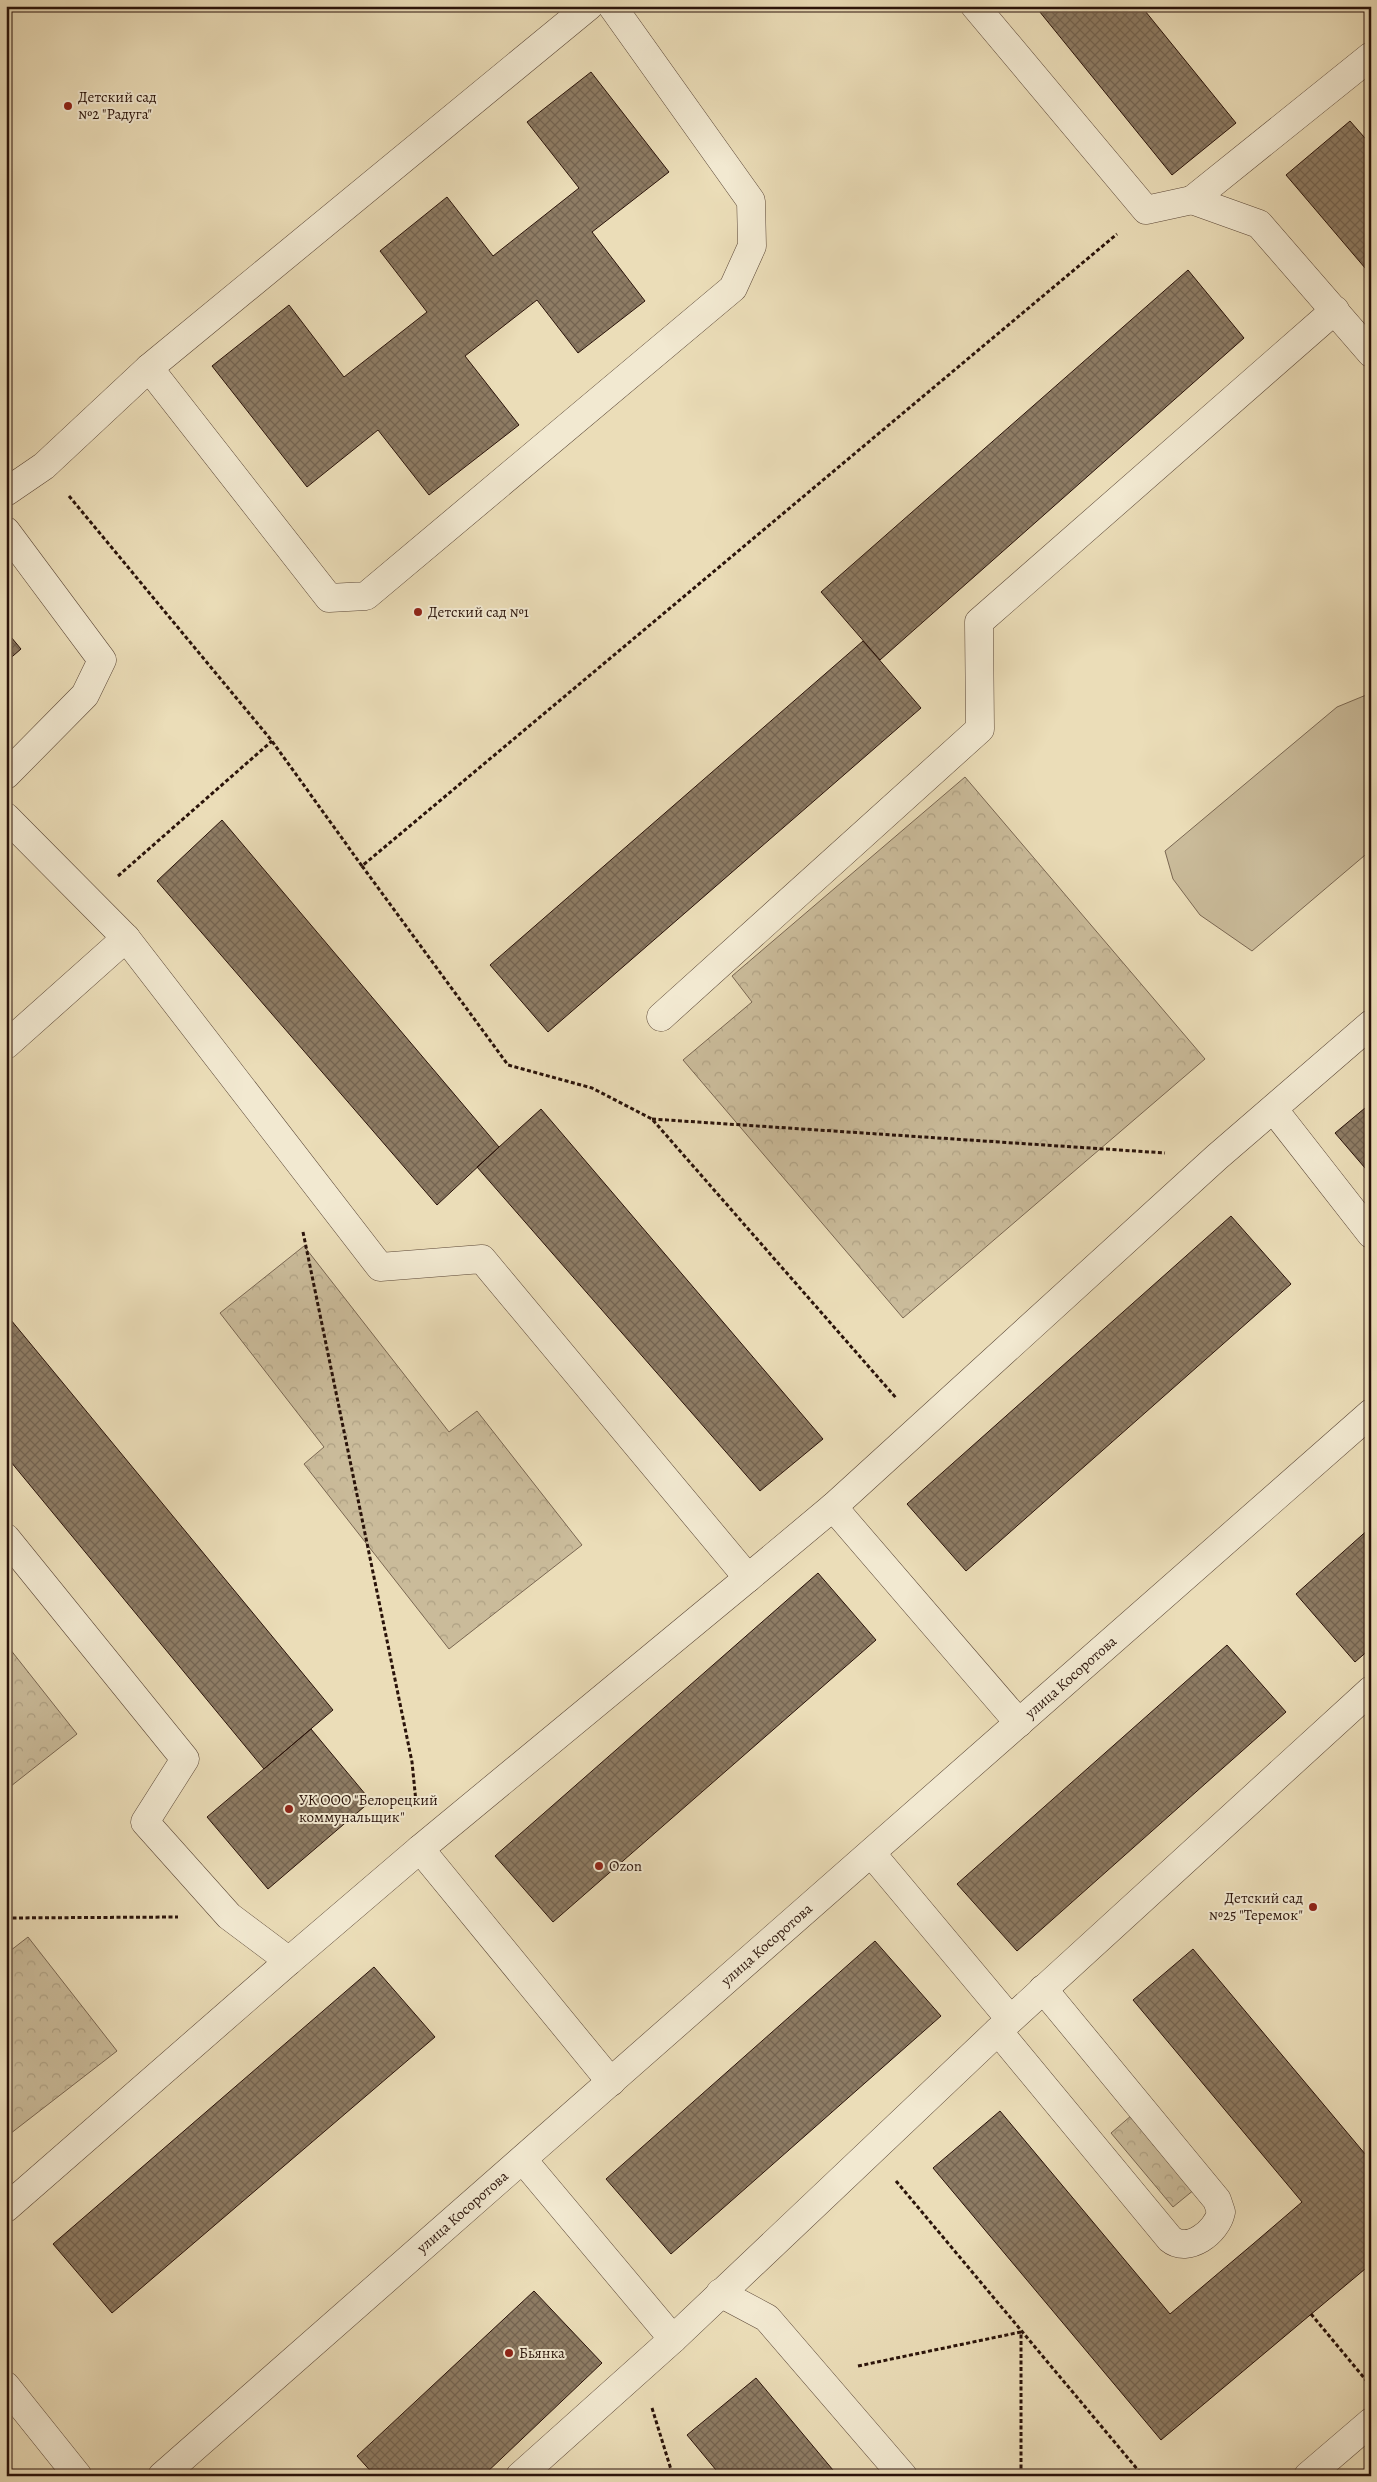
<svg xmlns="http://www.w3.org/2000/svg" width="1377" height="2482" viewBox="0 0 1377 2482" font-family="Alegreya,serif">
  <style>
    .forest { fill: url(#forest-crowns); stroke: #7a6752 }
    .garden { fill: #cabb9a; stroke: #7a6752 }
    .building { fill: url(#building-cross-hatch); stroke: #2a130a }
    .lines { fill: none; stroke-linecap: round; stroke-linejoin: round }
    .minor-casing { stroke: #5a4636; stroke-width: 29 }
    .path { stroke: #2a130a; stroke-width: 3; stroke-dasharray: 4 2.5; stroke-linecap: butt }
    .minor { stroke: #f2e9d1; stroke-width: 28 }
    .poi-dot { fill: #8f2418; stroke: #f2e9d1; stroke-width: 2 }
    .labels { text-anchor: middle; stroke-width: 4; stroke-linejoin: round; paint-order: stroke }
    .poi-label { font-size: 15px; fill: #2a130a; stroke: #f2e9d1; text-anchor: start }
    .street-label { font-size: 15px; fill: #2a130a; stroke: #f2e9d1 }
  </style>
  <defs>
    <pattern id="forest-crowns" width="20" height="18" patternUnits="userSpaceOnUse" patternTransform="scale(1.25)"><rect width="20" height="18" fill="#cabb9a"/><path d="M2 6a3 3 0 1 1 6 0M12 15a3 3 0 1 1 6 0" fill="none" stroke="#aea083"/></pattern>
    <pattern id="building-cross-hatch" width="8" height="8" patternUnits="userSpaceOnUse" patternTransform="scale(1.25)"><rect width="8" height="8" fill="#8e7c64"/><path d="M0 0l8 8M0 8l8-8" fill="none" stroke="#746451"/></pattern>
  </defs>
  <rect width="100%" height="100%" fill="#ebddb8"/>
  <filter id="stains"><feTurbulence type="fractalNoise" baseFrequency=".004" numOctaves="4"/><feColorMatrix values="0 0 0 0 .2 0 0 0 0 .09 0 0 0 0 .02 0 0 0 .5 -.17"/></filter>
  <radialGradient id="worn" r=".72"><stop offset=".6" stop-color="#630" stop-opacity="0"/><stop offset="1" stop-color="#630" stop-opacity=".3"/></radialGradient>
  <path class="forest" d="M965 777 1205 1059 903 1318 683 1060 752 1002 732 976Z
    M304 1246 449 1432 477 1411 582 1545 449 1649 304 1464 324 1447 220 1313Z
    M6 1644 77 1734 6 1790Z
    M28 1937 117 2051 6 2137V1954Z
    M1132 2115 1195 2189 1173 2207 1111 2133Z"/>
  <path class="garden" d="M1371 693V850L1252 951 1200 915 1173 879 1165 851 1337 707Z"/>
  <path class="building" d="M1035 6H1141L1236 123 1172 175Z
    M591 72 669 172 592 232 645 301 578 353 537 300 465 356 519 425 429 495 378 430 307 487 212 366 289 305 344 377 427 312 380 251 447 197 493 256 579 188 527 122Z
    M1350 121 1371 145V275L1286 175Z
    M1188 270 1244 338 880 660 821 592Z
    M6 631 21 649 6 662Z
    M863 641 921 708 548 1032 490 965Z
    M222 820 499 1147 437 1205 157 881Z
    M1371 1103V1175L1335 1133Z
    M541 1109 823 1439 760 1491 477 1167Z
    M1231 1216 1291 1284 966 1571 907 1504Z
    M6 1314 333 1710 264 1769 6 1456Z
    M1371 1527V1648L1355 1662 1296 1594Z
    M818 1573 876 1640 553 1922 495 1856Z
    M1227 1645 1286 1712 1017 1951 957 1884Z
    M311 1729 371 1801 268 1889 207 1817Z
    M875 1941 941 2016 671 2254 606 2179Z
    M1193 1949 1371 2161V2264L1161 2440 933 2168 1000 2111 1170 2314 1253 2244 1302 2202 1133 2000Z
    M374 1967 435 2037 112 2313 53 2244Z
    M534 2291 602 2363 483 2476H375L357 2456Z
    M756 2378 838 2476H721L687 2435Z"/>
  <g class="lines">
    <g class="minor-casing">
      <g id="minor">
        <path d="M975 6 1146 210 1192 200"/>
        <path d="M1371 56 1192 200 1259 224 1371 353"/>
        <path d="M149 368 329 598 366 596 733 288 752 246 751 201 612 6"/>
        <path d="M6 492 44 466 149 368 589 6"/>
        <path d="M6 531 102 660 85 695 6 775"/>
        <path d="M6 817 126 938 380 1267 482 1259 748 1578 833 1507 1019 1723"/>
        <path d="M661 1017 980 729 979 622 1335 310"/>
        <path d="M6 1045 126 938"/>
        <path d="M1274 1110 1371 1234"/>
        <path d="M833 1507 1217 1157 1371 1024"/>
        <path d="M6 1538 185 1759 145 1822 229 1916 289 1961 420 1849"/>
        <path d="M872 1854 1010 2019"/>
        <path d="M998 2031 1170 2239C1188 2254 1217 2232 1221 2212L1217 2200 1043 1989"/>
        <path d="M611 2082 420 1849 748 1578"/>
        <path d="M6 2208 289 1961"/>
        <path d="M720 2293 767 2318 903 2476"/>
        <path d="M673 2339 998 2031 1371 1690"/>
        <path d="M6 2386 78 2476"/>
        <path id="s1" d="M162 2476 1371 1413"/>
        <path d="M520 2476 673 2339 523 2160"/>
        <path d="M1308 2476 1371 2422"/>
      </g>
    </g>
    <path class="path" d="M69 496 272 741 362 866 1117 234
      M362 866 508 1065 592 1088 652 1119 897 1399
      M118 876 272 741
      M652 1119 1165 1153
      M303 1232 412 1762 416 1802
      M6 1918 178 1917
      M896 2181 1143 2476
      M1311 2314 1370 2385
      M858 2366 1021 2332V2476
      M652 2408 673 2476"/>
    <use href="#minor" class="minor"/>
  </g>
  <g class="poi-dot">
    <circle cx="68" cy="106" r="5"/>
    <circle cx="418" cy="612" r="5"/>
    <circle cx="289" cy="1809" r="5"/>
    <circle cx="599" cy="1866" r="5"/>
    <circle cx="1313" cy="1907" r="5"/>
    <circle cx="509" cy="2353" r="5"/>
  </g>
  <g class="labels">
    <g class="poi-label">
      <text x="78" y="102">Детский сад<tspan x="78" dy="17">№2 "Радуга"</tspan></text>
      <text x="428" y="617">Детский сад №1</text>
      <text x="299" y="1805">УК ООО "Белорецкий<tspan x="299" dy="17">коммунальщик"</tspan></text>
      <text x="609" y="1871">Ozon</text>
      <text x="1303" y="1903" text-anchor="end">Детский сад<tspan x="1303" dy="17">№25 "Теремок"</tspan></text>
      <text x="519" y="2358">Бьянка</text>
    </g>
    <g class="street-label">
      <text dy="5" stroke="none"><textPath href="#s1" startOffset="1210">улица Косоротова</textPath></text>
      <text dy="5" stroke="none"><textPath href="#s1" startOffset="805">улица Косоротова</textPath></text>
      <text dy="5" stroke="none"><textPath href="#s1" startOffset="400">улица Косоротова</textPath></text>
    </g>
  </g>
  <rect width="1377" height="2482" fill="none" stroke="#ebddb8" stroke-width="25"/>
  <rect x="8" y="8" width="1362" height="2467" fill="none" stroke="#2a130a" stroke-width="2.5"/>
  <rect x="12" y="12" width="1352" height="2457" fill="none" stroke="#2a130a"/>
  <rect width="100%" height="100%" filter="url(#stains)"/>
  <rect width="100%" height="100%" fill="url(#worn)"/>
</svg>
